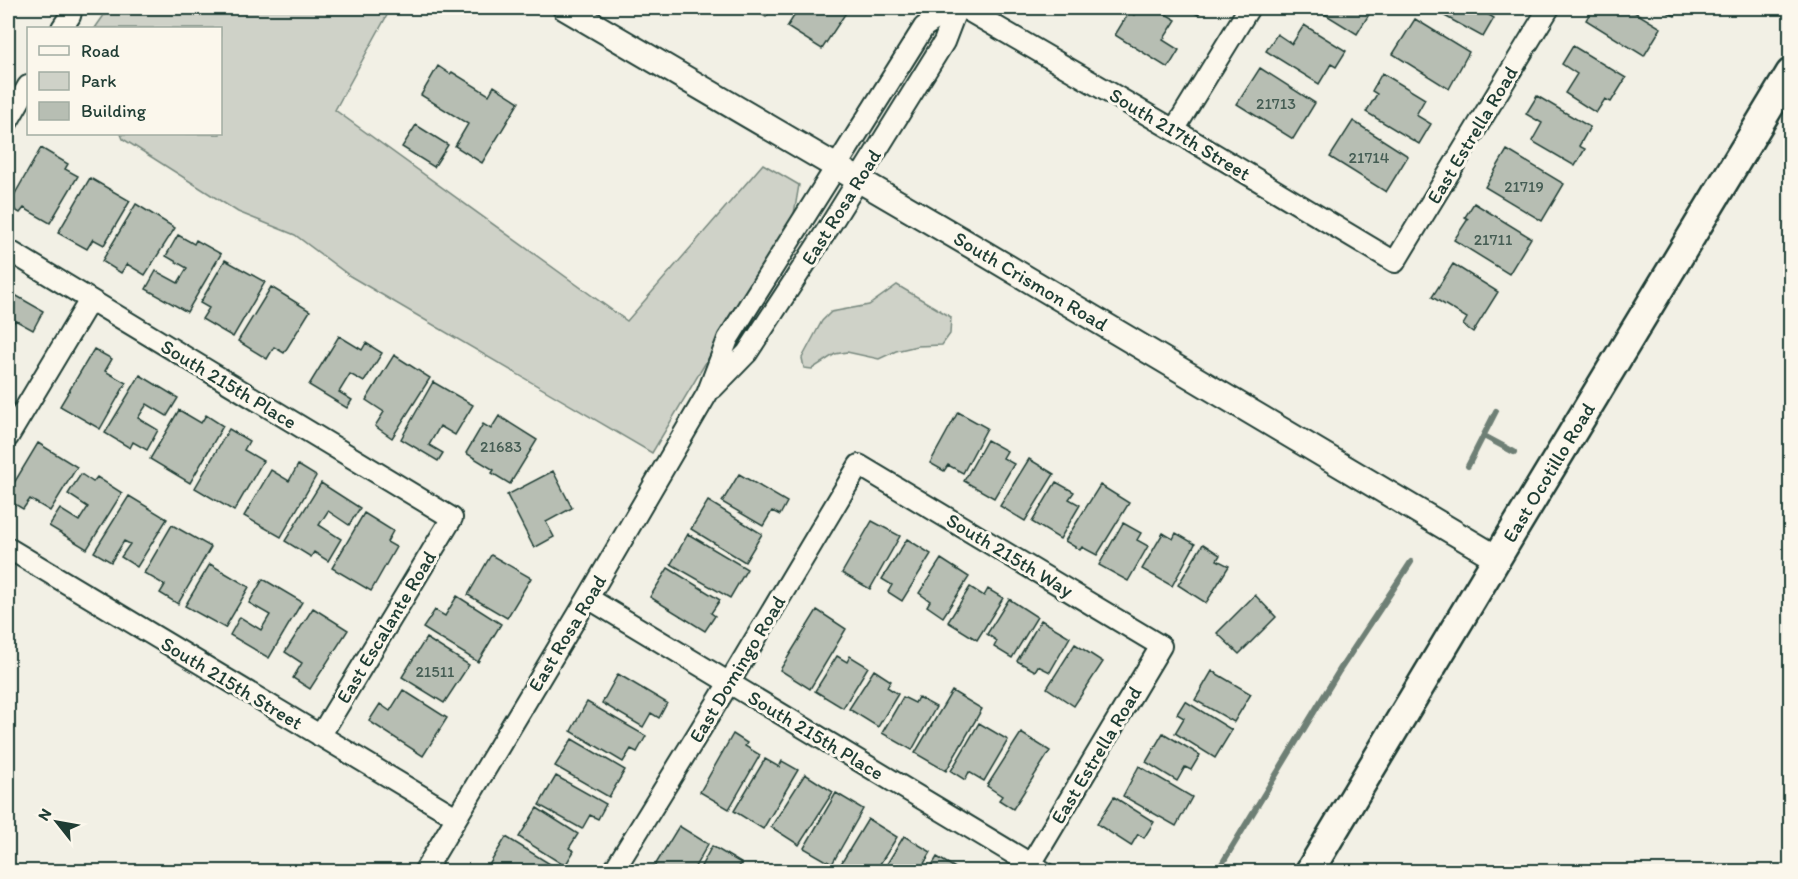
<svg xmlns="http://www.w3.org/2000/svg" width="1798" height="879" viewBox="0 0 1798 879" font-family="Itim,sans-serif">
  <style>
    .green { fill: #cfd2c8; stroke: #77887e; stroke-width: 1.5 }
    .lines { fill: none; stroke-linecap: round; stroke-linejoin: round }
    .stream { stroke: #6e7f75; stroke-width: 6 }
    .building { fill: #b7beb3; stroke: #1f3d34; stroke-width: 1.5 }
    .minor-casing { stroke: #1f3d34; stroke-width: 24 }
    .tertiary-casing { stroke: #1f3d34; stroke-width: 28 }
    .secondary-casing { stroke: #1f3d34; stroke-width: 32 }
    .minor { stroke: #fbf7ec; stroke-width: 20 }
    .tertiary { stroke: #fbf7ec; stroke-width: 24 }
    .secondary { stroke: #fbf7ec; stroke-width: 27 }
    .labels { text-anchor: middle; stroke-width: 6; stroke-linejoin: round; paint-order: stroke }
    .number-label { font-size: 16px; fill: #455d54 }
    .street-label { font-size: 20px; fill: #1f3d34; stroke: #fbf7ec }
  </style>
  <rect width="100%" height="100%" fill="#f2f0e5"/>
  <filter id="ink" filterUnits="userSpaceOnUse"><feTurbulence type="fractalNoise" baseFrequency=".0167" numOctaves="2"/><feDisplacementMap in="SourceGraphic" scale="12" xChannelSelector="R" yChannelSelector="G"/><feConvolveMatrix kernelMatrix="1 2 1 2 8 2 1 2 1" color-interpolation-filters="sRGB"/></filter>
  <g filter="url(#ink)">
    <path class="green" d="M109 8H391L335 110 627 321 763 164 799 185 794 214 652 453 350 276 295 235 238 212 123 139 121 134H220V28H95Z
      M897 285 951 317 950 334 942 345 917 346 896 351 879 359 847 352 835 354 812 369 804 368 802 358 822 321 831 312 869 305Z"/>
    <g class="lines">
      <path class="stream" d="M1484 436 1514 452
        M1468 466 1496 411
        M1217 872 1339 671 1411 562"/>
    </g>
    <path class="building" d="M750 8H772L766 17Z
      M799 8H849L822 49 787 27Z
      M1139 8H1156L1176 20 1163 40 1179 50 1168 68 1115 35 1129 12 1134 15Z
      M1187 8H1203L1198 15Z
      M1315 8H1373L1357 34Z
      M1430 8H1480L1479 9 1494 18 1483 37Z
      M1593 8H1628L1661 28 1644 56 1586 20Z
      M1660 8H1680L1675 16Z
      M1415 19 1469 52 1449 89 1393 54Z
      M1304 25 1346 51 1336 67 1331 64 1319 84 1266 51 1277 34 1292 44Z
      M1573 46 1626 78 1611 102 1605 99 1596 113 1565 93 1577 74 1562 64Z
      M438 66 450 74 452 72 489 95 494 86 519 102 482 163 455 146 468 124 421 95Z
      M1260 68 1315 103 1293 139 1237 104Z
      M1382 73 1425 99 1416 115 1431 124 1419 144 1366 112 1377 94 1372 91Z
      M1537 96 1590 127 1579 146 1585 149 1575 166 1532 141 1542 123 1526 114Z
      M1353 121 1408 156 1386 192 1330 157Z
      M416 125 448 145 434 167 402 147Z
      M41 148 68 164 65 169 78 176 50 223 24 208 20 213 8 206Z
      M1507 150 1564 184 1542 221 1485 187Z
      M90 178 130 201 104 245 93 239 87 249 58 233Z
      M1474 203 1531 238 1509 274 1454 240 1468 219 1465 217Z
      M136 204 175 228 145 275 127 264 121 273 102 261Z
      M178 235 194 244 196 240 221 254 187 312 146 289 156 271 178 283 187 268 166 256Z
      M225 260 265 282 233 337 202 319 209 308 200 303Z
      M1453 264 1498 292 1473 332 1463 325 1467 318 1432 297Z
      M271 287 310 311 284 353 274 347 267 359 238 341Z
      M8 291 43 311 33 330 15 320 8 334Z
      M339 336 362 350 366 343 382 353 364 382 350 374 339 392 352 400 347 408 309 385Z
      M94 349 112 359 105 371 126 383 100 429 60 406Z
      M394 355 430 378 392 438 375 426 384 412 366 400Z
      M140 375 178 398 167 416 147 404 138 418 158 430 147 450 133 442 130 448 105 433Z
      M433 382 473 405 455 435 440 426 429 445 443 453 438 461 401 439Z
      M179 410 201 423 206 415 223 426 190 483 150 459Z
      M958 412 987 428 963 473 948 465 944 471 930 463Z
      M499 416 537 440 510 484 492 473 494 470 466 453 483 424 491 429Z
      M229 429 249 441 244 450 263 461 234 511 195 488Z
      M987 440 1007 451 1003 458 1014 464 994 498 964 481Z
      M38 443 77 467 50 511 30 499 23 509 8 500V493Z
      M1029 459 1054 474 1025 521 1000 506Z
      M298 465 316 476 281 537 244 516 271 470 289 481Z
      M553 471 572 508 546 522 554 537 534 548 507 495Z
      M81 474 93 482 97 477 122 493 87 549 49 526 60 509 79 521 88 507 68 494Z
      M739 474 787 502 780 515 772 511 763 526 722 502Z
      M1056 482 1074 492 1069 499 1080 505 1060 539 1032 522Z
      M321 483 360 508 349 525 328 511 319 525 341 539 328 561 314 552 311 557 285 541Z
      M1100 485 1129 503 1097 555 1082 547 1080 550 1065 541Z
      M129 496 167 519 137 567 121 557 130 544 124 541 111 562 94 552Z
      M708 501 762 534 745 562 691 529Z
      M364 513 393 531 387 542 396 547 371 591 332 568Z
      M872 521 900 536 870 589 842 573Z
      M1123 523 1141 533 1137 540 1148 546 1128 581 1099 565Z
      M172 525 211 547 178 604 160 593 165 585 144 573Z
      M1163 533 1173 539 1176 533 1195 544 1172 586 1142 569Z
      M688 534 747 569 730 598 671 564Z
      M907 539 931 554 902 601 888 592 892 585 882 579Z
      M1203 544 1220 555 1217 560 1229 566 1206 603 1178 585Z
      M491 555 531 578 507 618 468 595Z
      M941 559 969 577 943 617 927 606 930 601 919 593Z
      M210 564 249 587 225 628 185 606Z
      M668 568 720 600 711 613 715 616 705 631 650 597Z
      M263 579 302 602 269 658 230 635 240 617 261 630 270 615 249 603Z
      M970 587 984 596 988 589 1003 598 977 640 948 622Z
      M1255 595 1276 617 1239 654 1217 633Z
      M457 596 501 624 478 662 423 628 435 610 445 616Z
      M1009 599 1037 617 1012 658 994 647 997 641 987 634Z
      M313 608 348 630 310 689 293 678 302 663 285 652Z
      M817 610 846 629 810 689 780 670Z
      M1041 620 1070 637 1050 672 1038 666 1035 671 1017 661Z
      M426 638 469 665 444 703 402 677Z
      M1075 644 1103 662 1074 706 1047 688Z
      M837 656 847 662 850 656 868 667 843 708 815 691Z
      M874 670 891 681 887 687 898 694 878 727 849 709Z
      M1212 671 1251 694 1234 722 1195 700Z
      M618 674 667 703 659 718 651 713 643 727 602 703Z
      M403 690 447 718 423 756 369 721 380 704 390 711Z
      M952 691 982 709 946 771 915 753Z
      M903 697 915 703 918 697 936 707 912 750 882 733Z
      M1185 701 1232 730 1215 758 1175 733 1184 718 1177 714Z
      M587 702 646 736 637 752 631 749 623 762 571 731Z
      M979 723 1008 740 984 781 969 772 965 780 951 771Z
      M1021 733 1050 751 1013 809 999 800 1002 796 987 786Z
      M1163 733 1200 755 1191 770 1185 767 1177 781 1146 762Z
      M733 734 747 743 745 746 760 755 729 809 700 792Z
      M572 739 625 770 609 797 555 766Z
      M765 759 779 767 782 761 798 770 763 829 734 811Z
      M1139 766 1192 797 1176 826 1123 796Z
      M805 774 833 792 799 845 771 827Z
      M556 776 606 804 598 819 590 815 582 829 539 805Z
      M836 793 863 809 832 864 804 848Z
      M1114 797 1154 822 1144 838 1138 834 1131 846 1097 824Z
      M537 808 578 834 569 848 574 851 565 866 519 837Z
      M868 819 897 837 875 872H836Z
      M679 826 708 844 692 872H651Z
      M904 836 931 852 919 872H882Z
      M506 837 563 872H499L489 865Z
      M712 846 741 863 737 872H698Z
      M937 857 962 872H928Z"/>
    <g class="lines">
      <g class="minor-casing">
        <path id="minor" d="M964 8 1174 130 1395 262 1549 8
          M62 28 70 16 72 8
          M8 121 28 86
          M1174 130 1249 8
          M8 250 452 518 320 736
          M713 388 747 353 831 224 944 42 957 8
          M8 437 90 300
          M8 548 456 817
          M588 598 1044 872
          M424 872 588 598 707 394 728 339 924 27 953 8
          M613 872 729 683 859 465 1161 646 1031 864"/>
      </g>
      <g class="tertiary-casing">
        <g id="tertiary">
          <path id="s1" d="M565 8 972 246 1497 558"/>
        </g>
      </g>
      <g class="secondary-casing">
        <g id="secondary">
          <path id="s2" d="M1309 872 1518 523 1790 73"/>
        </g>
      </g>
      <use href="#minor" class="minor"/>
      <use href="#tertiary" class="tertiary"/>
      <use href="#secondary" class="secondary"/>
    </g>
  </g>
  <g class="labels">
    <g class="number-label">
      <text x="1276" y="109">21713</text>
      <text x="1369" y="163">21714</text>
      <text x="1524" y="192">21719</text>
      <text x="1493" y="245">21711</text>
      <text x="501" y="452">21683</text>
      <text x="435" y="677">21511</text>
    </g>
    <g class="street-label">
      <text transform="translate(1180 134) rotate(31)" y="7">South 217th Street</text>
      <text transform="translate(1472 135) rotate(-59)" y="7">East Estrella Road</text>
      <text transform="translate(841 207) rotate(-58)" y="7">East Rosa Road</text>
      <text dy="7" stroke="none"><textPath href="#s1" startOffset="540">South Crismon Road</textPath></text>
      <text transform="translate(229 384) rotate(31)" y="7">South 215th Place</text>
      <text dy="7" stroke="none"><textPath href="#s2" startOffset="466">East Ocotillo Road</textPath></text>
      <text transform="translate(1010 555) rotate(31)" y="7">South 215th Way</text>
      <text transform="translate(386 627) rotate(-59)" y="7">East Escalante Road</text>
      <text transform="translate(567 633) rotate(-59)" y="7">East Rosa Road</text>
      <text transform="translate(737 669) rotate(-59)" y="7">East Domingo Road</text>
      <text transform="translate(232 683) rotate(31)" y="7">South 215th Street</text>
      <text transform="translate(816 735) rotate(31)" y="7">South 215th Place</text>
      <text transform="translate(1096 755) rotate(-59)" y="7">East Estrella Road</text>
    </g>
  </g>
  <rect width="1798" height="879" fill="none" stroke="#fbf7ec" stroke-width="30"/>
  <rect x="15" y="15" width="1768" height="849" fill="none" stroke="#1f3d34" stroke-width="2" filter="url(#ink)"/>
  <rect x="27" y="27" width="195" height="108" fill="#fbf7ec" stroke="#a3ada2" stroke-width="1.5"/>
  <rect x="39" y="46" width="30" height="9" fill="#fbf7ec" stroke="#a3ada2" stroke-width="1.5"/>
  <text x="81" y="57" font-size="18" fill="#1f3d34">Road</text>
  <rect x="39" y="72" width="30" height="18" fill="#cfd2c8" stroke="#a3ada2" stroke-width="1.5"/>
  <text x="81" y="87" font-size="18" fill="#1f3d34">Park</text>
  <rect x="39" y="102" width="30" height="18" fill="#b7beb3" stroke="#a3ada2" stroke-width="1.5"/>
  <text x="81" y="117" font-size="18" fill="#1f3d34">Building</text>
  <g transform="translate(57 822) rotate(301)" stroke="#fbf7ec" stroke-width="4.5" paint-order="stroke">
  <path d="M0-4.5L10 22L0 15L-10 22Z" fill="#1f3d34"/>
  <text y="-9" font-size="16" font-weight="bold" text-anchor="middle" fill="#1f3d34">N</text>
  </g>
</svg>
